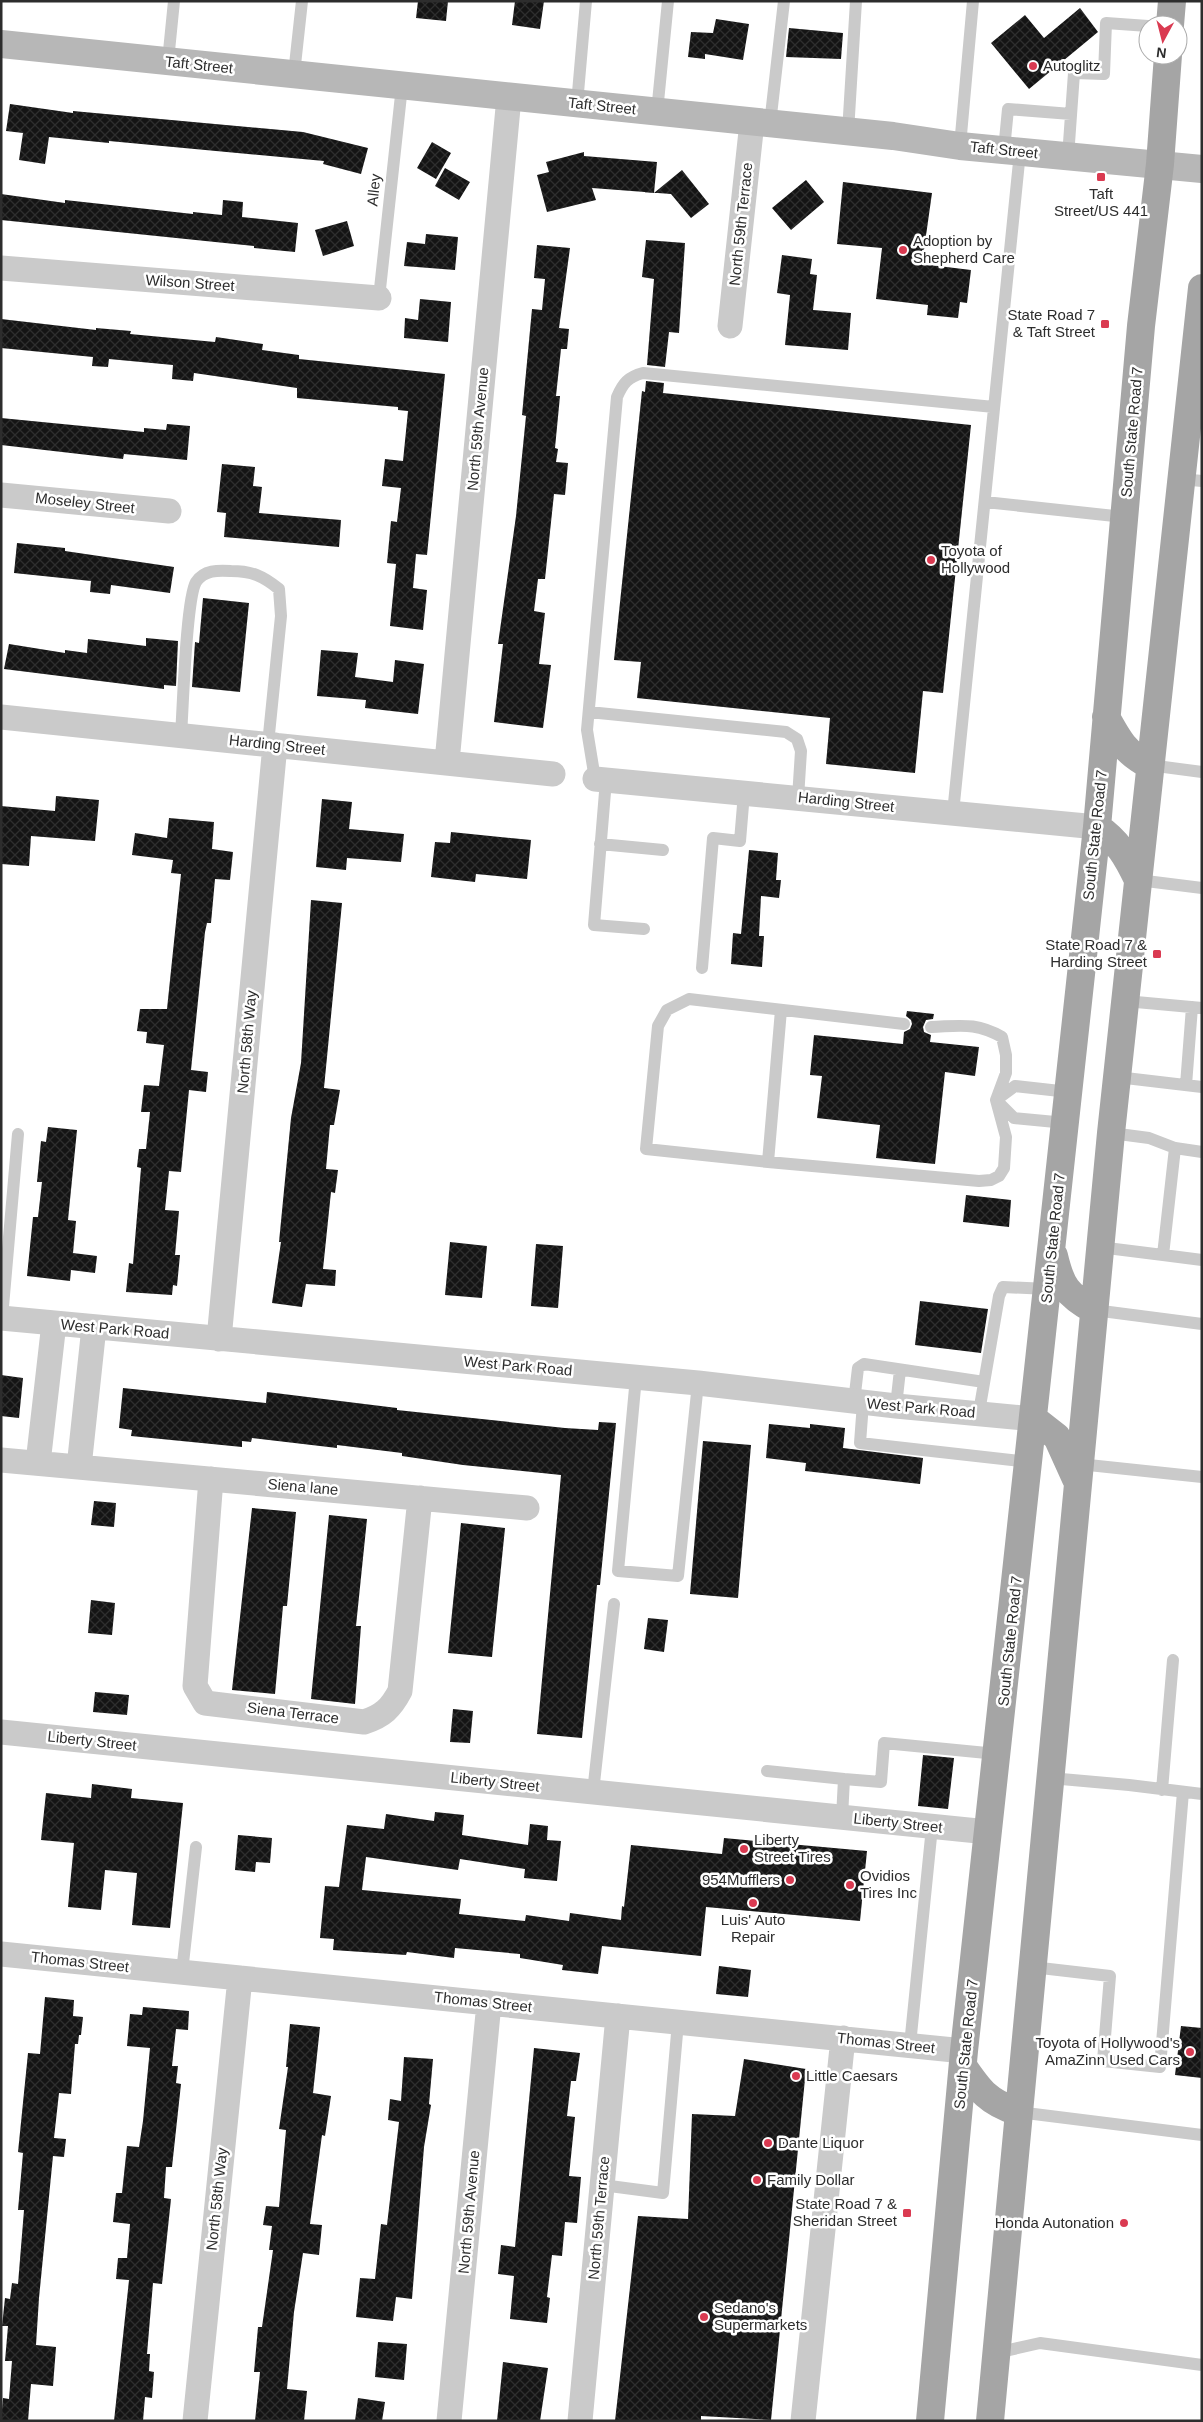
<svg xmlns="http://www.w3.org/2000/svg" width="1203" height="2422" viewBox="0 0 1203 2422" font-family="Helvetica,sans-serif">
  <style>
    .building { fill: url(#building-cross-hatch) }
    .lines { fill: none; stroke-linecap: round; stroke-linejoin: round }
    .lane { stroke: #cacaca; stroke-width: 12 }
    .street { stroke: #cacaca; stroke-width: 25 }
    .secondary { stroke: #b7b7b7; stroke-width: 28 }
    .primary { stroke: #a5a5a5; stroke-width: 28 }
    .poi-dot { fill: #da3a51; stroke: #fff; stroke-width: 2 }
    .labels { text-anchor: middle; stroke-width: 5; stroke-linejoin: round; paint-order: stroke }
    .street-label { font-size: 15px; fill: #2d2d2d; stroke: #fff }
    .poi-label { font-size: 15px; fill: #2d2d2d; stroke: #fff; text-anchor: start }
  </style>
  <defs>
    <pattern id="building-cross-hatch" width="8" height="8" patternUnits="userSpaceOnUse" patternTransform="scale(1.25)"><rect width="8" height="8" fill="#141414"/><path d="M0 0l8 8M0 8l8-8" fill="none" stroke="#2e2e2e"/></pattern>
  </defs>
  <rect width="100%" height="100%" fill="#fff"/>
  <path class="building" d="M418 1H448L446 21 416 18Z
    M515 1H544L540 29 512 25Z
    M1080 8 1098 32 1029 89 991 43 1025 15 1044 38Z
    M716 19 749 24 743 60 705 54V59L688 57 691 32 713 33Z
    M789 28 843 33 841 59 786 57Z
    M10 104 73 113V111L303 132 368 148 361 174 323 164 324 161 109 141V143L49 137 45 164 19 160 23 133 6 131Z
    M432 142 451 153 436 179 417 168Z
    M584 152V156L657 162 654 193 682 170 709 204 691 218 671 194 592 188 596 200 547 212 537 175 549 172 546 162Z
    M445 168 470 182 459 200 435 186Z
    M806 180 824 202 791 230 772 208Z
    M843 182 932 193 922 264 971 270 967 303 960 302 958 318 927 315 928 305 876 299 882 248 837 244Z
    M1 194 65 203V200L193 214V212L222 215 223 200 243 202 242 217 298 223 295 252 254 248V246L1 220Z
    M347 221 354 246 323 256 315 230Z
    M426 234 458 237 455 270 404 266 407 242 425 244Z
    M646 240 685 243 679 333 669 332 665 367 647 365 654 279 642 277Z
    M537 245 570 248 559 328 569 329 567 349H561L556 396H560L555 448 558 449 556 462 568 463 565 495 554 494 545 579H538L534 611 545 613 539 664 551 665 543 728 494 722 503 644H498L516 516 526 416 522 415 532 309 542 310 545 279 534 278Z
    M782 255 812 259 810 274 817 275 813 310 851 313 848 350 785 345 790 295 777 293Z
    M420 299 451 302 448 342 404 338 405 318 418 320Z
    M1 319 96 330V328L131 331 130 334 215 342 216 337 263 344 262 350 299 355V359L445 374 427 555 416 554 413 588 427 590 423 630 390 626 396 564 387 563 391 521 397 522 401 488 382 486 385 459 403 461 408 411 398 410V407L297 398V388L194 373 193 381 172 379 173 365 109 359 108 367 92 366 93 357 1 348Z
    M646 381 664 383 663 393 971 425 943 693 923 691 915 773 826 764 830 718 637 698 641 662 614 660 642 391 645 392Z
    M1 418 144 432V428L166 430 167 424 190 426 187 460 124 454 123 459 1 445Z
    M222 464 255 467 253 486 262 487 259 513 341 520 339 547 224 537 226 513 217 512Z
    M17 543 65 548V551L174 567 170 593 111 585 110 594 90 592 91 581 14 573Z
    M203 598 249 603 240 692 192 687 195 642 199 643Z
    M146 638 178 641 176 686 164 685V689L4 669 9 644 65 653V650L87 653 88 639 146 646Z
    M321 650 358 653 355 677 393 682 395 660 424 664 418 714 365 708 366 700 317 696Z
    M56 796 99 800 95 841 31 836 29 866 1 864V806L55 811Z
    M322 799 352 802 349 829 404 834 401 862 347 858 346 870 316 867Z
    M169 818 214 822 212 849 233 852 230 880 215 879 211 923H207L205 932 191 1070 208 1072 206 1092 189 1090 181 1172 169 1171 165 1210 179 1211 175 1255H180L177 1286 173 1285 172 1295 126 1292 129 1263 133 1264 141 1168 137 1167 139 1149H146L150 1112H141L144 1085 159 1086 164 1045 146 1043 147 1032 137 1031 140 1009H167L181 874 171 873 173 860 132 855 135 833 167 838Z
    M451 832 531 840 527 879 476 874 475 882 431 877 435 842 450 843Z
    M749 850 778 853 776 880H781L779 898 761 896 759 936H764L762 967 731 964 733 933 741 934Z
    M311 900 342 903 324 1088 340 1090 334 1125H330L326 1169 338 1170 335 1193 331 1192 323 1269 336 1270 335 1286 306 1284 302 1307 272 1303 281 1242H279L291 1118 301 1063Z
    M907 1011 934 1014 933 1019 926 1020 923 1027 924 1032 931 1035 930 1042 979 1047 975 1076 945 1072 935 1164 876 1158 880 1125 817 1118 822 1076 810 1075 814 1035 903 1044 904 1032 910 1029 912 1024 911 1020 906 1016Z
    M48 1127 77 1130 68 1220 76 1221 73 1253 97 1256 95 1273 71 1270 70 1281 27 1276 33 1217H38L42 1182H37L41 1141 46 1142Z
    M966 1195 1011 1200 1009 1227 963 1222Z
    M450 1242 487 1246 482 1298 445 1295Z
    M536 1244 563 1246 558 1308 531 1306Z
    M920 1301 988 1309 981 1353 915 1345Z
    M1 1375 23 1378 19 1418 1 1416Z
    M123 1388 266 1403 267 1392 397 1408V1410L565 1428 598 1430 599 1422 616 1423 600 1585H597L582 1738 537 1734 561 1475 463 1465 402 1456V1453L337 1445V1448L252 1438 251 1442 242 1441V1447L131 1436 132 1430 119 1428Z
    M769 1424 810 1428V1424L845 1428 843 1448 923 1458 920 1484 805 1471 806 1463 766 1458Z
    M703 1441 751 1445 738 1598 690 1594Z
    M94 1501 116 1503 114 1527 91 1525Z
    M252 1508 296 1512 287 1606H283L275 1694 232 1690Z
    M329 1515 367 1519 356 1626H361L355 1704 311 1699Z
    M461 1523 505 1528 492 1657 448 1653Z
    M91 1600 115 1603 112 1635 88 1633Z
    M648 1618 668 1620 664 1652 644 1649Z
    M95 1692 129 1695 127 1715 93 1712Z
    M453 1709 473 1711 470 1743 450 1742Z
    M923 1755 954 1758 948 1809 918 1806Z
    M92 1784 132 1789 131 1798 183 1803 170 1928 132 1925 137 1873 105 1870 101 1910 68 1907 74 1843 41 1840 46 1793 91 1798Z
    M435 1812 464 1815 462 1835 528 1845 530 1824 548 1826 547 1840 561 1841 557 1881 524 1878 525 1869 460 1859 458 1870 366 1857 362 1890 461 1899 459 1914 525 1921 526 1915 569 1921 570 1913 621 1920 622 1906 624 1907 631 1845 722 1854 724 1838 867 1851 860 1921 706 1907 701 1956 602 1946 598 1974 562 1970 563 1965 520 1958V1954L455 1948 454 1958 407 1952 406 1955 333 1950 334 1939 320 1938 325 1886 339 1887 347 1825 384 1829 386 1814 434 1821Z
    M238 1835 272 1838 270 1863 256 1862 255 1872 235 1870Z
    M719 1966 751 1970 748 1997 716 1994Z
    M45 1997 74 2000 73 2016 83 2017 81 2035H79L78 2044H75L71 2094 59 2093 54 2138 66 2139 64 2157 53 2156 39 2298 36 2345 56 2347 53 2386 31 2384 28 2421H1L3 2398 9 2399 12 2361H5L8 2326H2L5 2298 10 2299 12 2283 18 2284 24 2210H18L23 2153 18 2152 28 2053 40 2054Z
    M143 2007 189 2011 188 2030 176 2029 172 2066H178L176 2083 181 2084 172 2167H166L164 2198 171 2199 162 2284 153 2283 147 2354H150L149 2371 154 2372 152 2398 145 2397 143 2421H114L129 2280 116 2279 118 2258H127L130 2224 113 2222 116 2193H122L127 2146 139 2147 143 2121 150 2048 127 2046 130 2014 142 2015Z
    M290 2024 320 2027 313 2093 331 2096 325 2136 322 2135 310 2224 322 2225 319 2255 303 2253 294 2312 287 2389 307 2391 304 2421H255L260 2372H254L258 2327H262L273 2250H269L272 2226 263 2225 266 2206 279 2207 286 2130 279 2129 288 2067H286Z
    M1181 2026 1202 2028V2078L1175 2075Z
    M534 2048 580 2053 576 2081H571L567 2116 575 2117 569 2176 581 2177 577 2223 565 2222 562 2256 552 2255 547 2297 550 2298 547 2323 510 2319 514 2276 498 2274 501 2245 515 2247Z
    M404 2057 433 2059 429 2104 431 2105 424 2147 412 2299 396 2297 393 2321 356 2317 360 2278 375 2279 381 2224 387 2225 399 2122 388 2120 390 2099 401 2101Z
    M744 2059 806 2069 771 2420 701 2416V2421H615L638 2216 688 2219 692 2114 735 2116Z
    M378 2342 407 2344 404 2380 375 2377Z
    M503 2362 548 2368 540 2421H497Z
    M358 2398 385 2402 382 2421H355Z"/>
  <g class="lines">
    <path class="lane" d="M168 61 174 1
      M294 74 302 1
      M577 104 586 1
      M657 112 668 1
      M770 124 784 1
      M848 132 856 1
      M960 146 973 1
      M1004 150 1008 109 1071 114
      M1068 157 1074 73 1104 74 1106 23 1148 26
      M379 298 402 86
      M1181 479 1202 481
      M985 502 1124 517
      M589 712 786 732 797 739 801 751 798 798
      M181 735C183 708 186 599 196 582 204 570 218 570 231 571 252 571 263 576 279 589L281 616 268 744
      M1149 765 1202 772
      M595 779 587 730 617 397C623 383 628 377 643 373L994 407
      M606 780 594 925 644 929
      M953 813 1020 152
      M600 844 663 850
      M1138 880 1202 888
      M702 968 713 838 740 841 744 793
      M1125 1001 1202 1008
      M781 1010 768 1162 646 1149 658 1026 667 1010 689 999 904 1024
      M1117 1077 1202 1087
      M1186 1085 1192 1007
      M1066 1123 1014 1118 996 1100 1015 1086 1069 1092
      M1111 1133 1149 1138 1175 1148 1202 1152
      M768 1162 979 1181 991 1180 999 1176 1004 1168 1006 1137 996 1100 1006 1073V1055L1002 1037C975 1022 961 1026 931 1027
      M1099 1247 1163 1255 1175 1148
      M1163 1255 1202 1260
      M1094 1310 1202 1324
      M2 1318 18 1134
      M636 1377 618 1571 678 1576 698 1383
      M854 1402 858 1368 864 1364 984 1382
      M863 1403 860 1443 1029 1462
      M896 1406 900 1370
      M979 1412 999 1296 1003 1287 1048 1289
      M1079 1464 1202 1477
      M767 1771 844 1779 842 1817
      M1050 1778 1129 1785 1202 1794
      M844 1779 881 1782 884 1743 997 1754
      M1162 1790 1173 1660
      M593 1792 614 1604
      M1032 1967 1110 1976 1103 2061 1160 2067 1183 1792
      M182 1972 196 1847
      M910 2045 932 1827
      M1018 2112 1202 2135
      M602 2185 663 2193 678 2022
      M996 2353 1040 2343 1202 2365"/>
    <path class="street" d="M1 268 379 298
      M730 326 752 122
      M1 495 169 511
      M1 717 553 774
      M447 762 509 97
      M595 779 1097 827
      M1 1318 698 1383 896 1406 1034 1419
      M219 1339 275 745
      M1 1460 527 1508
      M38 1463 54 1323
      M79 1467 94 1327
      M211 1479 195 1686 205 1703 364 1722C383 1716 391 1708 400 1691L420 1498
      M1 1732 988 1832
      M1 1954 964 2051
      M195 2421 240 1978
      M449 2421 489 2003
      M580 2421 618 2016
      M803 2421 843 2038"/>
    <path class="secondary" d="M1 44 893 136 960 146 1202 169"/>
    <path class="primary" d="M1170 25 1172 1
      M1106 717C1119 741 1125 752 1149 765
      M1097 827C1118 841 1127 857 1138 880
      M1054 1256C1061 1286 1067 1295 1094 1310
      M1034 1419 1057 1437 1076 1479
      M963 2066C980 2091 988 2102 1018 2112
      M930 2421 964 2051 1097 827 1141 326 1160 164 1168 55
      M990 2421 1111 1133 1202 288"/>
  </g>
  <g class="poi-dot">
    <circle cx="1033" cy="66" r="5"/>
    <rect x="1096" y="172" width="10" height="10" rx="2.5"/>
    <circle cx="903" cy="250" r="5"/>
    <rect x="1100" y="319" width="10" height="10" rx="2.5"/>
    <circle cx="931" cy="560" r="5"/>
    <rect x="1152" y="949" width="10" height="10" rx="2.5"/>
    <circle cx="744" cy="1849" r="5"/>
    <circle cx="790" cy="1880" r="5"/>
    <circle cx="850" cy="1885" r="5"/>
    <circle cx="753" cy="1903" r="5"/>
    <circle cx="1190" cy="2052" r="5"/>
    <circle cx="796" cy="2076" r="5"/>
    <circle cx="768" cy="2143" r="5"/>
    <circle cx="757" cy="2180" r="5"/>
    <rect x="902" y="2208" width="10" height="10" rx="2.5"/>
    <circle cx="1124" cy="2223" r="5"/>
    <circle cx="704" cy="2317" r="5"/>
  </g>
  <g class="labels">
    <g class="street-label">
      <text transform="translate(199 65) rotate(6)" y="5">Taft Street</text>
      <text transform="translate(602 106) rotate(6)" y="5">Taft Street</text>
      <text transform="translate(1004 150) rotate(6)" y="5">Taft Street</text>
      <text transform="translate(374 190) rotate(-84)" y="5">Alley</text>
      <text transform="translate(741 224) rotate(-84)" y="5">North 59th Terrace</text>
      <text transform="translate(190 283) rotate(4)" y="5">Wilson Street</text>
      <text transform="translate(478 429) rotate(-85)" y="5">North 59th Avenue</text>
      <text transform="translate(1132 432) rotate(-85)" y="5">South State Road 7</text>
      <text transform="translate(85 503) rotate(6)" y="5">Moseley Street</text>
      <text transform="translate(277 745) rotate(6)" y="5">Harding Street</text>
      <text transform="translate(846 802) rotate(6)" y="5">Harding Street</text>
      <text transform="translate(1095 835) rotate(-84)" y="5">South State Road 7</text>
      <text transform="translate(247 1042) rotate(-85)" y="5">North 58th Way</text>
      <text transform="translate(1053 1238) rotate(-84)" y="5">South State Road 7</text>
      <text transform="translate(115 1329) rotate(5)" y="5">West Park Road</text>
      <text transform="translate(518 1366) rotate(5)" y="5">West Park Road</text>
      <text transform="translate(921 1408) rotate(5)" y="5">West Park Road</text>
      <text transform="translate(303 1487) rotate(5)" y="5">Siena lane</text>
      <text transform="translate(1010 1641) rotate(-84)" y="5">South State Road 7</text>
      <text transform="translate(293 1713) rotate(7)" y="5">Siena Terrace</text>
      <text transform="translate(92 1741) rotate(6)" y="5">Liberty Street</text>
      <text transform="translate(495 1782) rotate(6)" y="5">Liberty Street</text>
      <text transform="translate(898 1823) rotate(6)" y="5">Liberty Street</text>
      <text transform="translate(80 1962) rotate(6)" y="5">Thomas Street</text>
      <text transform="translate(483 2002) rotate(6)" y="5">Thomas Street</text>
      <text transform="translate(886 2043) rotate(6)" y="5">Thomas Street</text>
      <text transform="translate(966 2044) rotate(-84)" y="5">South State Road 7</text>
      <text transform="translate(217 2199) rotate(-84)" y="5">North 58th Way</text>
      <text transform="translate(469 2212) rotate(-85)" y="5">North 59th Avenue</text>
      <text transform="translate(599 2218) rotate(-85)" y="5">North 59th Terrace</text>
    </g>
    <g class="poi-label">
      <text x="1043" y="71">Autoglitz</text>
      <text x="1101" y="199" text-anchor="middle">Taft<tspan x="1101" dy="17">Street/US 441</tspan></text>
      <text x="913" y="246">Adoption by<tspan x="913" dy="17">Shepherd Care</tspan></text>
      <text x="1095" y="320" text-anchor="end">State Road 7<tspan x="1095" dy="17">&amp; Taft Street</tspan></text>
      <text x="941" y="556">Toyota of<tspan x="941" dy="17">Hollywood</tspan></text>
      <text x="1147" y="950" text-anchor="end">State Road 7 &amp;<tspan x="1147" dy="17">Harding Street</tspan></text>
      <text x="754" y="1845">Liberty<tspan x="754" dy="17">Street Tires</tspan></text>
      <text x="860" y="1881">Ovidios<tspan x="860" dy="17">Tires Inc</tspan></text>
      <text x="780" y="1885" text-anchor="end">954Mufflers</text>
      <text x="753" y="1925" text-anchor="middle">Luis' Auto<tspan x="753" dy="17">Repair</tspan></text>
      <text x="1180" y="2048" text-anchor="end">Toyota of Hollywood's<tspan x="1180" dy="17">AmaZinn Used Cars</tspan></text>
      <text x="806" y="2081">Little Caesars</text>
      <text x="778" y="2148">Dante Liquor</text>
      <text x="767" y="2185">Family Dollar</text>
      <text x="897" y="2209" text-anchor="end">State Road 7 &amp;<tspan x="897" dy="17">Sheridan Street</tspan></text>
      <text x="1114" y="2228" text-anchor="end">Honda Autonation</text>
      <text x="714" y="2313">Sedano's<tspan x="714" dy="17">Supermarkets</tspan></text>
    </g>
  </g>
  <rect width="1203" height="2422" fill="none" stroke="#2d2d2d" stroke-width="5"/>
  <g transform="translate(1163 40) rotate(187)"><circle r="24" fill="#ffffff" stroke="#ababab"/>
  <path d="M0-4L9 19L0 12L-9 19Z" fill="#da3a51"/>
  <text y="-8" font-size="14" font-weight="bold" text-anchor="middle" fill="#2d2d2d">N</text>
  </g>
</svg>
